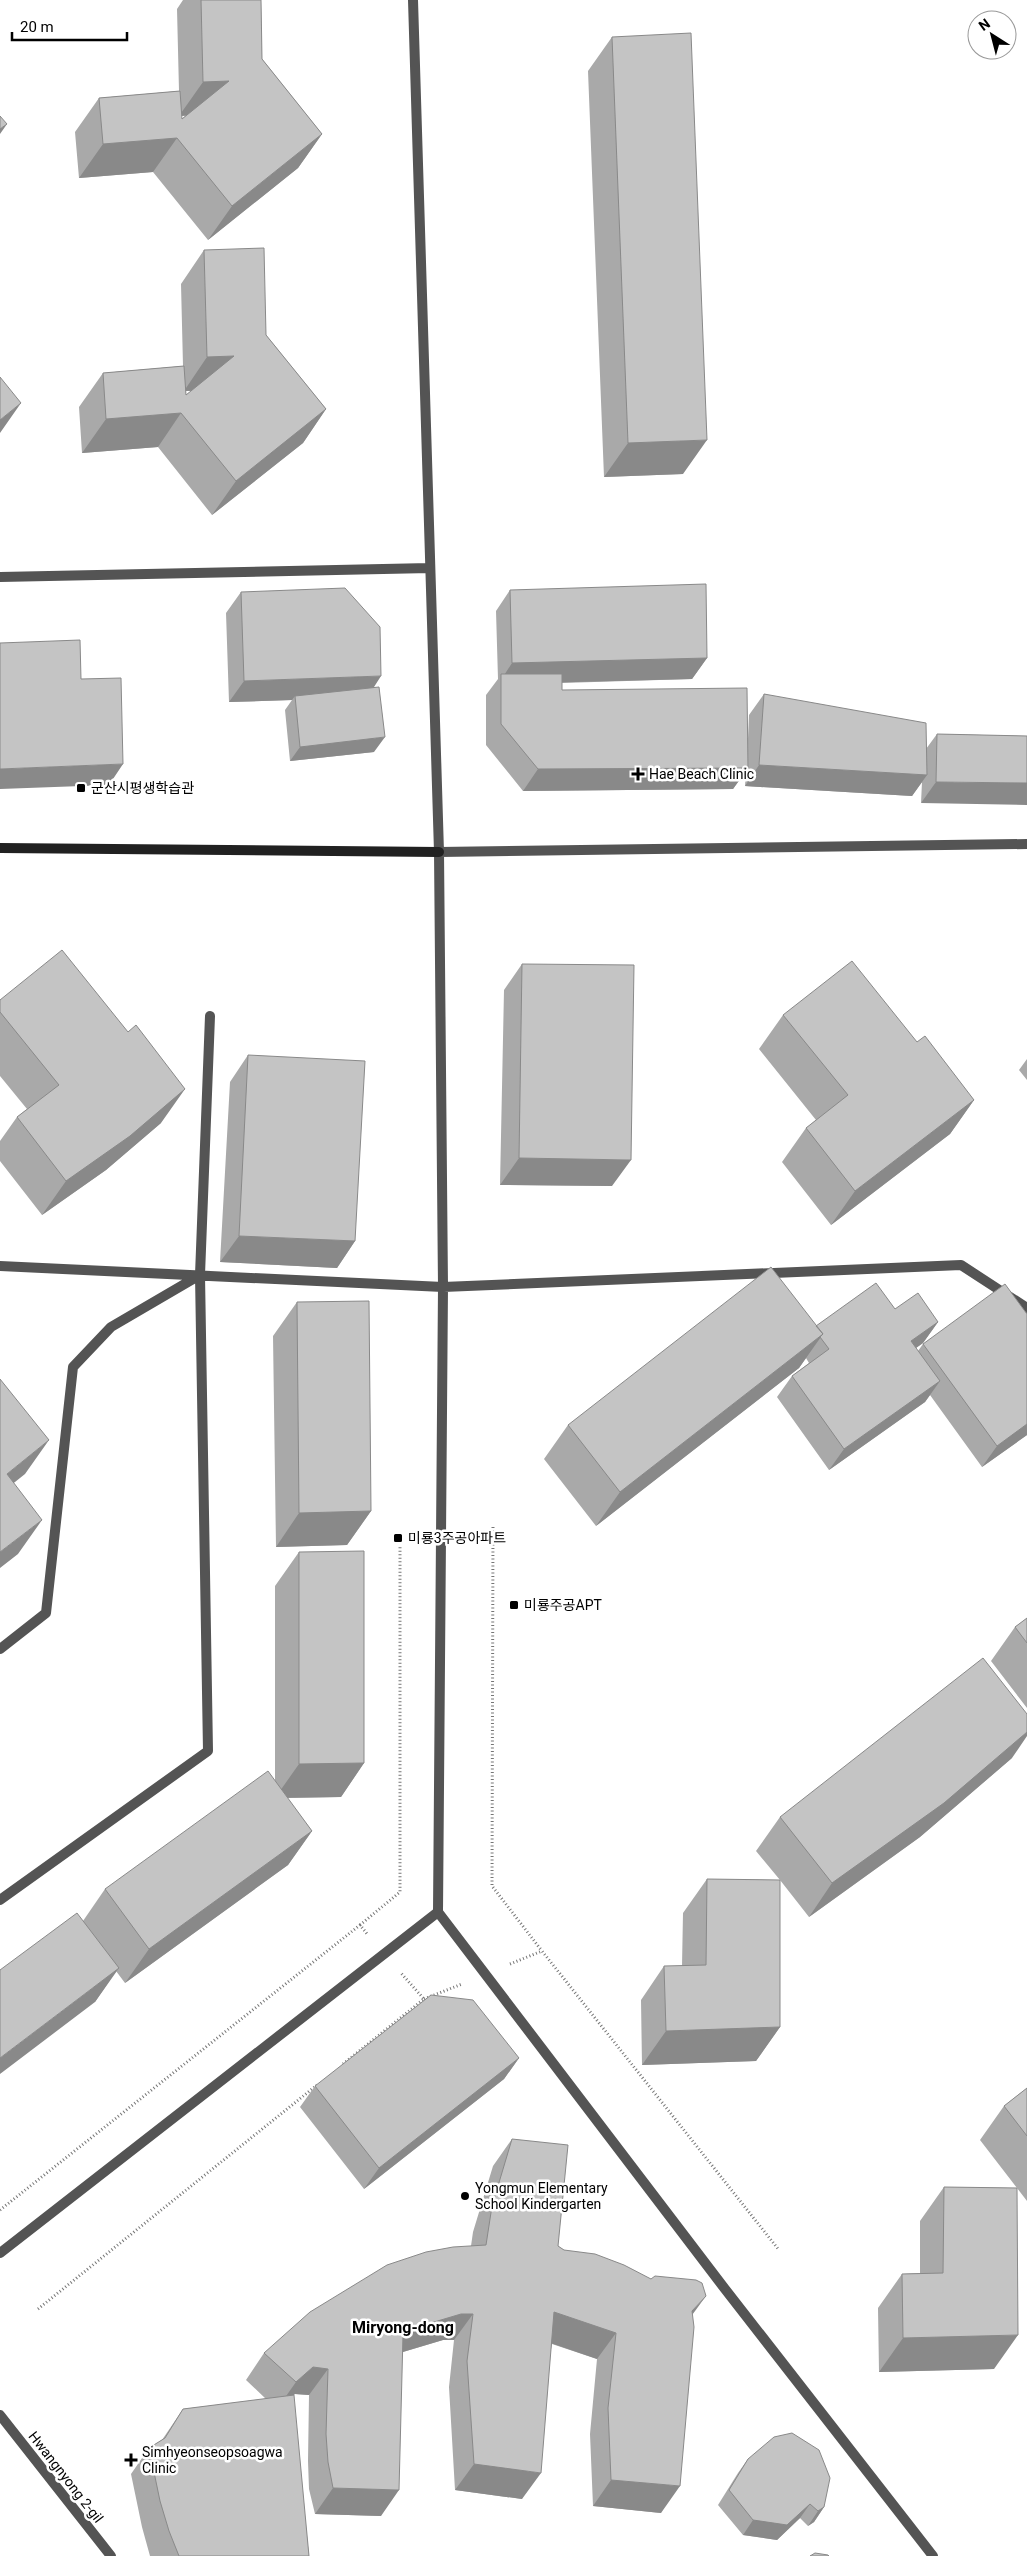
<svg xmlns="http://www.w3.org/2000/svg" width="1027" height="2556" viewBox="0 0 1027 2556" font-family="Roboto,'Noto Sans KR',sans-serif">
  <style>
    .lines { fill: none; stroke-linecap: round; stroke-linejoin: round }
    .path { stroke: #767676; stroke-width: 3; stroke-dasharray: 1 2.5; stroke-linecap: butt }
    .lane { stroke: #545454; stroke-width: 10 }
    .street { stroke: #545454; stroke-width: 10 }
    .secondary { stroke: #212121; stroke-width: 10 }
    .wall { fill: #a9a9a9; fill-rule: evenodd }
    .shaded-wall { fill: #898989 }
    .building { fill: #c4c4c4; stroke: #898989 }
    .poi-dot { fill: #000; stroke: #fff; stroke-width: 2 }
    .labels { text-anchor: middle; stroke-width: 5; stroke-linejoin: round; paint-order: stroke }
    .poi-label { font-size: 14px; fill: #000; stroke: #fff; text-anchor: start }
    .street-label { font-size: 14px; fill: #000; stroke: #fff }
    .quarter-label { font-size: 16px; font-weight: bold; fill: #000; stroke: #fff }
  </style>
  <rect width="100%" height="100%" fill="#fff"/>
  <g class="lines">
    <path class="path" d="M493 1527 492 1886 542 1951
      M360 1925 400 1892V1547
      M510 1964 542 1951 779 2250
      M424 1999 462 1984
      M343 2064 424 1999 400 1972
      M0 2210 360 1925 368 1935
      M38 2309 317 2085"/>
    <path class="lane" d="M0 1266 443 1287
      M0 1649 46 1613 73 1367 111 1327 200 1275
      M0 1900 208 1751 200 1275 210 1016"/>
    <path class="street" d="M0 577 430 568
      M439 852 1027 844
      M443 1287 961 1265 1027 1308
      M438 1912 725 2289 933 2556
      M0 2253 438 1912 443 1287 439 852 413 0
      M0 2415 111 2556"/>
    <path class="secondary" d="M0 848 439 852"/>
  </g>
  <path class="wall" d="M183 0H261L262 59 322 134 298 168 208 240 153 172 79 178 75 132 99 98 179 91 177 9ZM186 115 182 119 181 116Z
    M612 37 683 474 604 477 588 71Z
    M204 250 266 335 326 409 303 443 212 515 158 447 82 453 79 407 103 373 183 366 181 284ZM186 391H191L186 395Z
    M510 590 707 658 692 679 562 683V690L748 738 749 715 764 694 926 749 937 734 1027 736 921 803 922 782 912 796 745 786 746 771 733 789 523 791 486 745V695L498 679 496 611Z
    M241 592 374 687V752L290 761 285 710 292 700 229 702 226 613Z
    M522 964 612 1186 500 1185 504 990Z
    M0 1000 161 1123 106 1170 42 1215 0 1161V1141L17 1117 27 1109 0 1076Z
    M783 1015 917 1042 974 1100 950 1134 831 1225 782 1162 806 1128 816 1120 759 1049Z
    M248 1055 355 1241 337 1268 220 1262 230 1082Z
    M1027 1059V1080L1019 1070Z
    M297 1302 371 1511 347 1545 276 1547 273 1336Z
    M895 1309 938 1322 923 1343 916 1348 918 1351 923 1344 1027 1314V1435L982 1467 930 1395 925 1402 829 1470 777 1397 792 1376 809 1363 806 1358 799 1368 596 1526 544 1459 568 1425 817 1326Z
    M299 1552 364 1763 341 1797 287 1798 312 1831 288 1865 125 1983 116 1971 95 2002 83 1921 105 1889 275 1781V1586Z
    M1027 1618V1708L991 1661 1015 1627Z
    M1012 1758 920 1837 809 1917 780 1880V2027L756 2061 642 2065 641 2000 664 1966H682L683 1913 707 1879 780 1880 756 1851 780 1817Z
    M519 2058 504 2079 364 2189 300 2107 315 2086Z
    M1027 2088V2201L1017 2188 994 2369 879 2372 878 2308 902 2274 920 2273V2221L944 2187 1017 2188 980 2140 1004 2106Z
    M512 2139 558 2246 564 2250 692 2315 661 2513 593 2506 590 2434 597 2359 552 2344 522 2499 455 2490 449 2387 454 2340H443L403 2352 381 2516 315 2514 309 2489 308 2461 309 2395 295 2394 293 2395 309 2556H150L142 2527 131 2474 149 2448 162 2440 183 2409 266 2399 246 2380 264 2353 471 2246 473 2232 493 2166Z
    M748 2459 824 2507 814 2522 808 2526 800 2518 777 2540 743 2535 718 2505 738 2473Z"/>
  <path class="shaded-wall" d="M229 81 206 115 179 116 203 82Z
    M7 124 0 134V129Z
    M322 134 298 168 208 240 232 206Z
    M177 138 153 172 79 178 103 144Z
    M234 356 210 390 184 391 207 357Z
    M21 403 0 433V420Z
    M326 409 303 443 212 515 236 481Z
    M181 413 158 447 82 453 106 419Z
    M707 440 683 474 604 477 628 443Z
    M707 658 692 679 501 684V680L512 663Z
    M381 676 367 698 295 696 292 700 229 702 244 681Z
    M385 737 374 752 290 761 300 747Z
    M123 764 109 785 0 789V769Z
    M759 765 927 775 912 796 745 786Z
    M748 768 733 789 523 791 538 769Z
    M936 782 1027 783V805L921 803Z
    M185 1089 161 1123 106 1170 42 1215 66 1181Z
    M974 1100 950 1134 831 1225 855 1191Z
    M519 1158 631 1160 612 1186 500 1185Z
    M239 1236 355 1241 337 1268 220 1262Z
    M938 1322 923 1343 896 1362 911 1341Z
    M823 1334 799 1368 596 1526 620 1492Z
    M940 1381 925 1402 829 1470 844 1449Z
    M1027 1424V1435L982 1467 997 1446Z
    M49 1440 25 1474 0 1494 7 1474Z
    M371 1511 347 1545 276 1547 299 1513Z
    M42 1520 18 1554 0 1568V1552Z
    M1027 1732V1736L1012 1758 920 1837 809 1917 832 1883Z
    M364 1763 341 1797 275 1798 299 1764Z
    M312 1831 288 1865 125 1983 149 1949Z
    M119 1968 95 2002 0 2074V2058Z
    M780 2027 756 2061 642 2065 666 2031Z
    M519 2058 504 2079 364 2189 379 2168Z
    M706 2296 687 2322 692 2311Z
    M554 2312 616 2333 597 2359 536 2338Z
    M461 2314H473L454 2340H443L396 2354 403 2335 414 2328Z
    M1018 2335 994 2369 879 2372 903 2338Z
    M313 2367 328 2369 309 2395 295 2394 277 2409 296 2382Z
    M474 2464 541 2473 522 2499 455 2490Z
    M611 2480 680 2486 661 2513 593 2506Z
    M333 2488 399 2490 381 2516 315 2514Z
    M810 2504 800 2518 777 2540 743 2535 753 2520Z
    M824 2507 814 2522 808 2526 818 2511Z"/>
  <path class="building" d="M201 0H261L262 59 322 134 232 206 177 138 103 144 99 98 180 91 182 119 229 81 203 82Z
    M691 33 707 440 628 443 612 37Z
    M0 116 7 124 0 129Z
    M264 248 266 335 326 409 236 481 181 413 106 419 103 373 184 366 186 395 234 356 207 357 204 250Z
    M0 377 21 403 0 420Z
    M706 584 707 658 512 663 510 590Z
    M345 588 380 627 381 676 244 681 241 592Z
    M80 640 81 679 121 678 123 764 0 769V643Z
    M501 674H562V690L747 688 748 768 538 769 501 724Z
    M379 687 385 737 300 747 295 696Z
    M764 694 926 723 927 775 759 765Z
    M937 734 1027 736V783L936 782Z
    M62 950 128 1032 136 1025 185 1089 130 1136 66 1181 17 1117 59 1085 0 1012V1000Z
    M852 961 917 1042 925 1036 974 1100 855 1191 806 1128 848 1095 783 1015Z
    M522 964 634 965 631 1160 519 1158Z
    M248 1055 365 1061 355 1241 239 1236Z
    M771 1267 823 1334 620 1492 568 1425Z
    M876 1283 895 1309 918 1293 938 1322 911 1341 940 1381 844 1449 792 1376 829 1349 820 1337 823 1334 816 1326Z
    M1005 1284 1027 1314V1424L997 1446 923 1344Z
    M369 1301 371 1511 299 1513 297 1302Z
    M0 1379 49 1440 7 1474 42 1520 0 1552Z
    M364 1551V1763L299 1764V1552Z
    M1027 1618V1643L1015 1627Z
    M983 1658 1027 1714V1732L944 1803 832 1883 780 1817Z
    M268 1771 312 1831 149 1949 105 1889Z
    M707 1879 780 1880V2027L666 2031 664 1966 706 1965Z
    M77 1913 119 1968 0 2058V1970Z
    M431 1995 473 2000 519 2058 379 2168 315 2086Z
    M1027 2088V2136L1004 2106Z
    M512 2139 568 2145 558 2246 564 2250 595 2254 624 2265 651 2279 655 2276 696 2280 702 2283 706 2296 692 2311 694 2327 680 2486 611 2480 608 2408 616 2333 554 2312 541 2473 474 2464 467 2361 473 2314H461L414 2328 403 2335 399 2490 333 2488 328 2462 326 2434 328 2369 313 2367 296 2382 264 2353 310 2312 387 2265 426 2252 453 2247 486 2245 492 2206Z
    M944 2187 1017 2188 1018 2335 903 2338 902 2274 943 2273Z
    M294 2395 309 2556H179L169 2531 160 2501 149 2448 165 2438 183 2409Z
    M792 2433 819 2450 830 2478 824 2507 818 2511 810 2504 787 2525 753 2520 729 2490 748 2459 774 2437Z
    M815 2553 828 2555 829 2556H810Z"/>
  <g class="poi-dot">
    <path d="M635.5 766.5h5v5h5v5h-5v5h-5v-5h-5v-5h5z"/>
    <rect x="76" y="783" width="10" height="10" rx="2.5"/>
    <rect x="393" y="1533" width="10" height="10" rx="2.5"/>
    <rect x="509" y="1600" width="10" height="10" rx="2.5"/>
    <circle cx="465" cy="2196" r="5"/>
    <path d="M128.5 2452.5h5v5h5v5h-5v5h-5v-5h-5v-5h5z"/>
  </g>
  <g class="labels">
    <g class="poi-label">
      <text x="649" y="779">Hae Beach Clinic</text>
      <text x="91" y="793">군산시평생학습관</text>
      <text x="408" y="1543">미룡3주공아파트</text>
      <text x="524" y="1610">미룡주공APT</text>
      <text x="475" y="2193">Yongmun Elementary<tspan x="475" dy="16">School Kindergarten</tspan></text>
      <text x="142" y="2457">Simhyeonseopsoagwa<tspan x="142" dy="16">Clinic</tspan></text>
    </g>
    <g class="street-label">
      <text transform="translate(66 2477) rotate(52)" y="5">Hwangnyong 2-gil</text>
    </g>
    <g class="quarter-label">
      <text x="403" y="2333">Miryong-dong</text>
    </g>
  </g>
  <g transform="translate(992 35) rotate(324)"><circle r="24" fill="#ffffff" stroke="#999999"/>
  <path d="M0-4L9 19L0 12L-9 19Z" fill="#000000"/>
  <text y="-8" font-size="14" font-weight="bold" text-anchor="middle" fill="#000000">N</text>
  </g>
  <path d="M12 32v8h115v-8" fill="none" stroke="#000000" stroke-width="2.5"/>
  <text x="20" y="32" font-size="15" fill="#000000" stroke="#ffffff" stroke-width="4" paint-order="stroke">20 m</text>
</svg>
